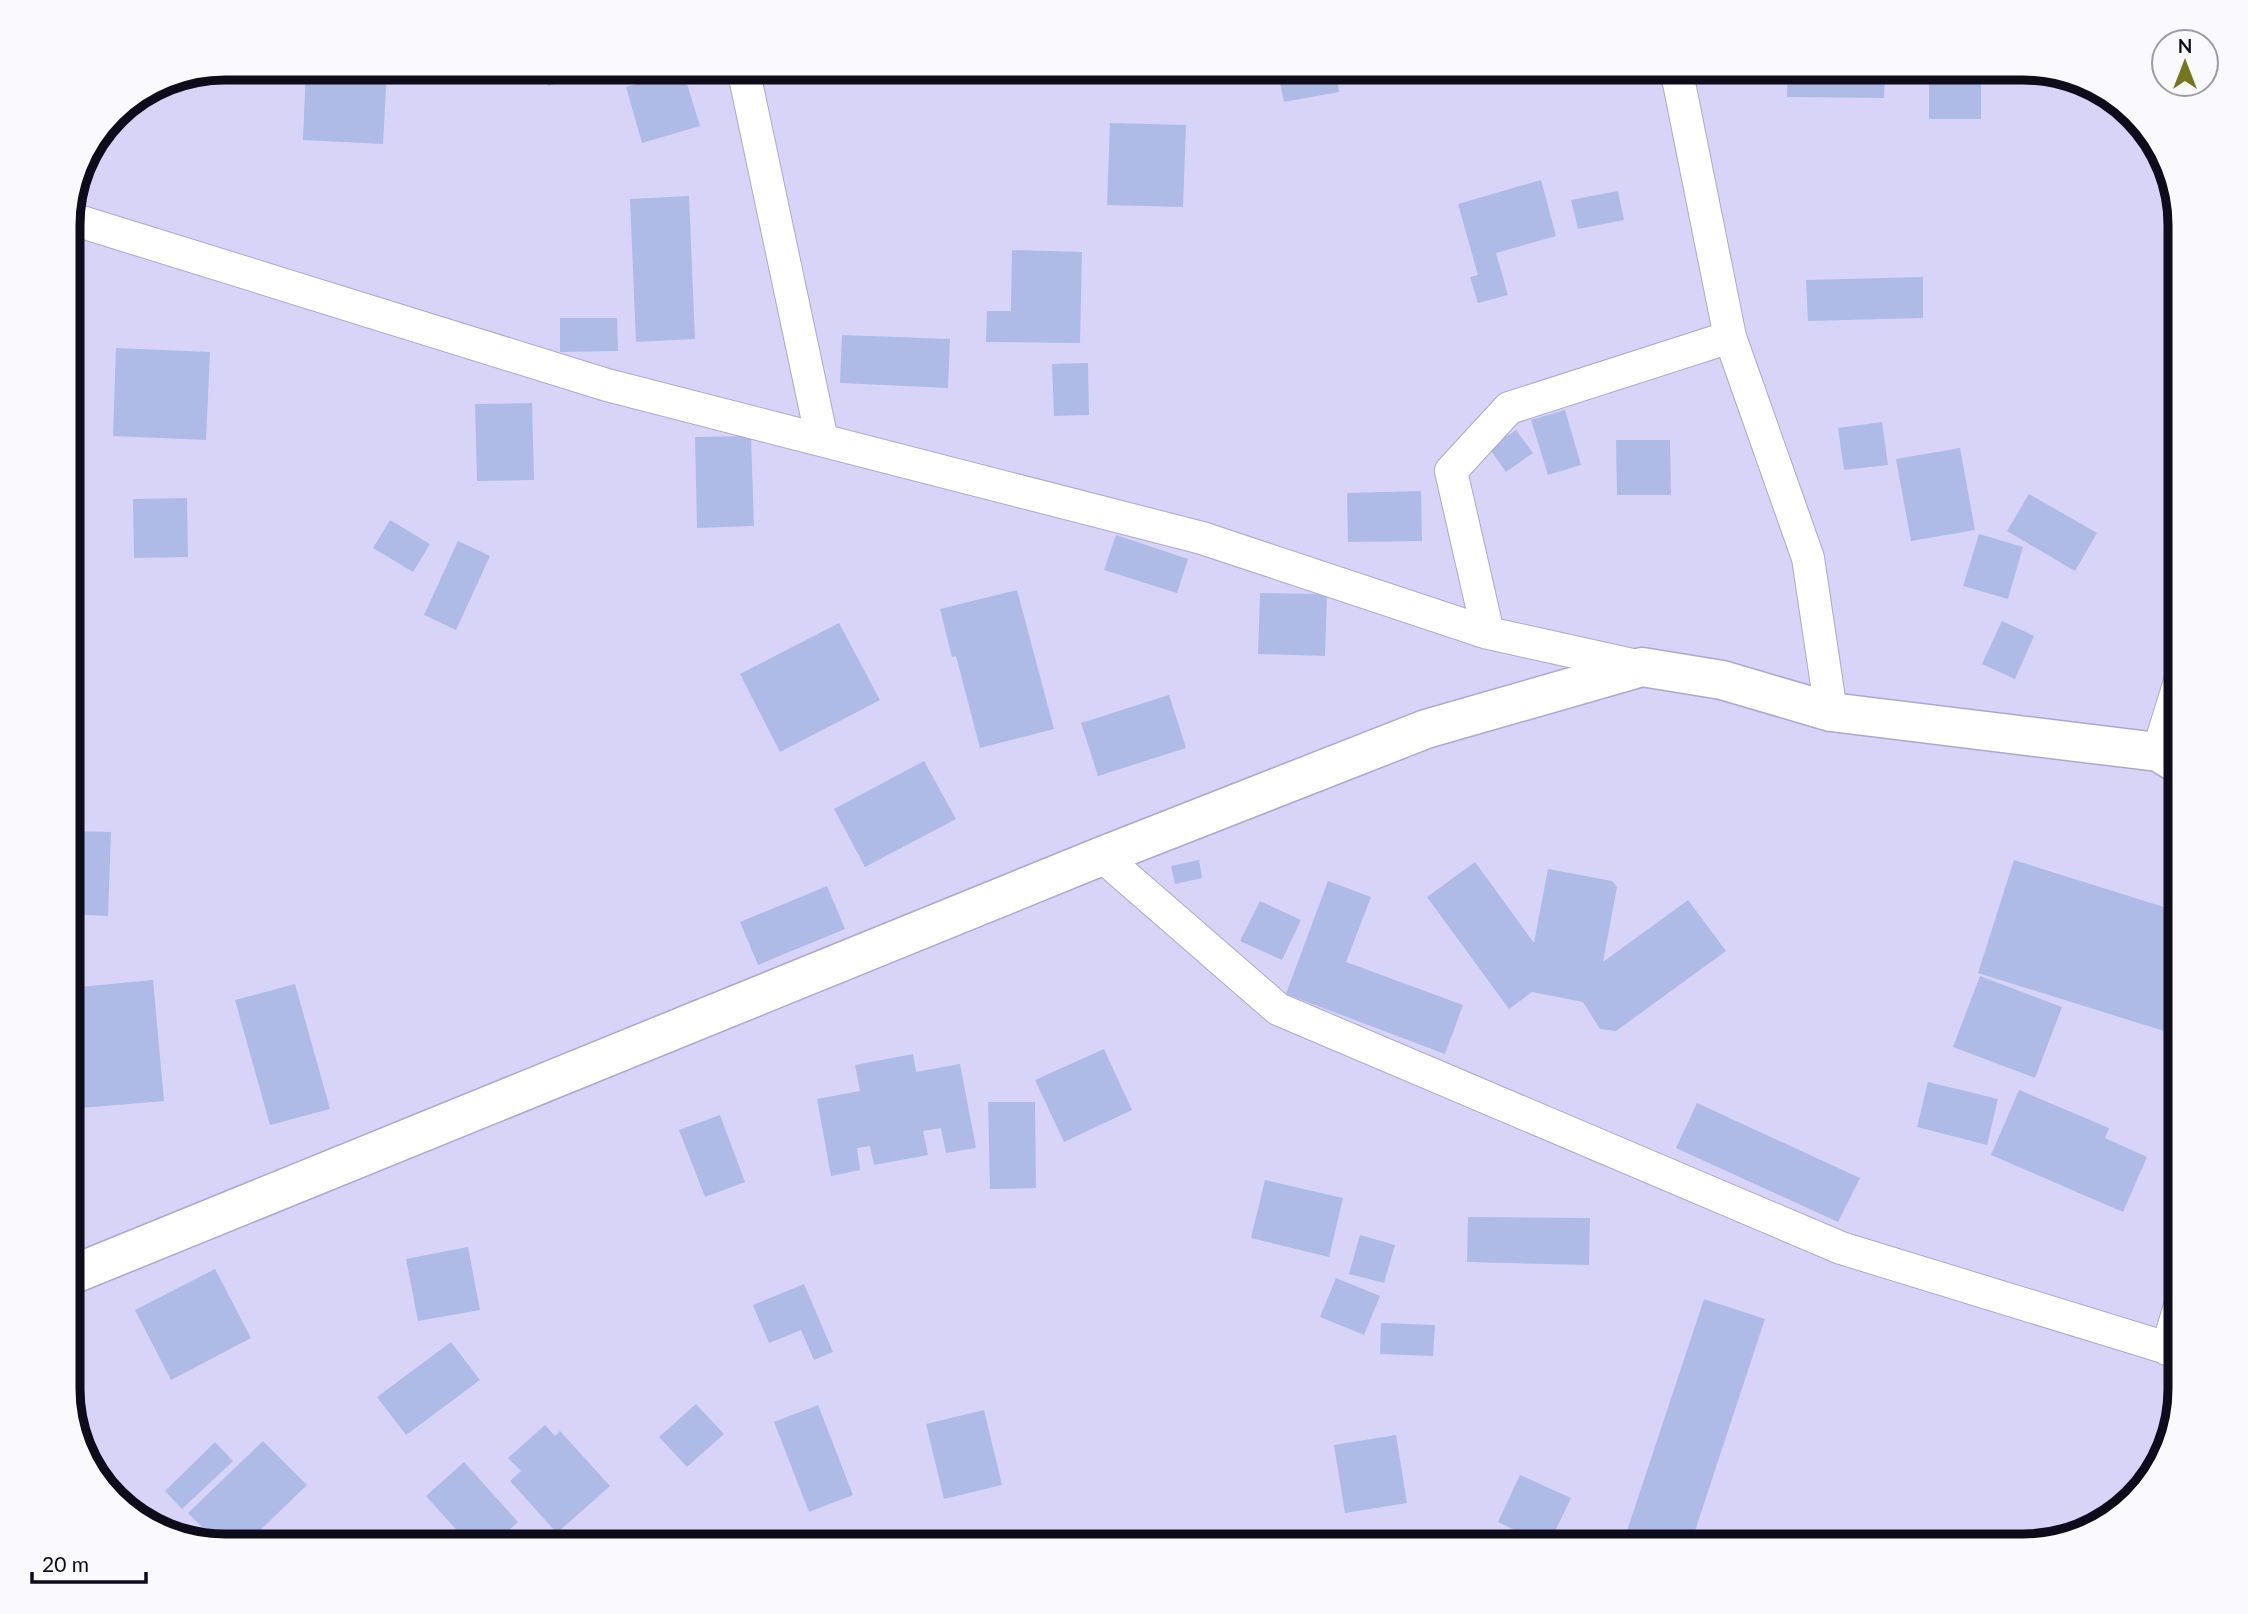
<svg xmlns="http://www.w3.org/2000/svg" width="2248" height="1614" viewBox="0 0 2248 1614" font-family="Lato,sans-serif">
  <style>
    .building { fill: #aebbe6 }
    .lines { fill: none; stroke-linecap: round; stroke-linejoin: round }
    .minor-casing { stroke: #ada6d2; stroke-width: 34 }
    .secondary-casing { stroke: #ada6d2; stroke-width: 41 }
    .minor { stroke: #fff; stroke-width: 32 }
    .secondary { stroke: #fff; stroke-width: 38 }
    .rim { fill: none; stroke: #0e0b1a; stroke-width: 9 }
  </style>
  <rect width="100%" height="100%" fill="#d8d4f8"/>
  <path class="building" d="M306 68H387L383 144 303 140Z
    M543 68H608V69L548 86Z
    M1277 68H1335L1339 92 1284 102Z
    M1698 68H1759V77H1698Z
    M1788 68H1885L1884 98 1787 97Z
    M683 71 700 126 642 143 626 87Z
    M1929 76H1981V119H1929Z
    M1110 123 1186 125 1183 207 1107 205Z
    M1541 180 1556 236 1496 253 1508 295 1478 303 1470 277 1478 275 1458 204Z
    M1618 191 1624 220 1578 229 1571 200Z
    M689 196 695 339 636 342 630 199Z
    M1012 250 1082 252 1080 343 986 342 987 311H1011Z
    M1923 277V318L1808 321 1806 280Z
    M560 318H617L618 351 560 352Z
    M842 335 950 339 948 388 840 383Z
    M116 348 210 352 206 440 113 436Z
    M1088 363 1089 415 1054 416 1052 364Z
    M532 403 534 480 477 481 475 404Z
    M1565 410 1581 465 1548 475 1531 420Z
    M1882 422 1888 465 1844 470 1838 428Z
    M1516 430 1533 453 1506 472 1489 448Z
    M751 436 754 526 697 528 695 437Z
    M1616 440H1670L1671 495H1617Z
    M1960 448 1975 530 1911 541 1896 459Z
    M1421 491 1422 541 1348 542 1347 493Z
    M2029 494 2097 533 2075 571 2007 531Z
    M187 498 188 557 134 558 133 499Z
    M390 520 430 544 413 572 373 548Z
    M1979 534 2023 547 2008 599 1963 586Z
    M1116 535 1188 559 1177 593 1104 570Z
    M458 541 490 556 456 630 424 615Z
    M1017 590 1054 729 980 748 956 656 952 657 940 609Z
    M1260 593 1327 594 1325 656 1258 654Z
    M2002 621 2034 636 2015 679 1982 664Z
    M839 623 880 700 780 752 740 674Z
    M1169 695 1186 748 1098 776 1081 723Z
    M924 761 956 819 865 867 834 809Z
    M69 831 111 832 108 916 69 914Z
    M1199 860 1202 878 1175 884 1171 866Z
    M2014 860 2180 912V1036L1978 973Z
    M1475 862 1534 943 1548 869 1612 881 1617 887 1603 962 1688 900 1726 951 1616 1031 1600 1029 1583 1002 1532 992 1509 1009 1427 897Z
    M1328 881 1371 897 1346 962 1463 1005 1445 1054 1286 994Z
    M827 886 845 929 758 965 740 922Z
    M1260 901 1301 920 1282 960 1240 941Z
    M1980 976 2062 1007 2035 1078 1953 1047Z
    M153 980 164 1101 69 1109V988Z
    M295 984 330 1109 270 1125 235 1000Z
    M1104 1049 1132 1110 1064 1142 1035 1080Z
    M913 1054 916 1072 960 1064 976 1148 946 1153 941 1128 923 1131 928 1155 874 1165 870 1146 857 1148 860 1170 831 1176 817 1099 860 1091 855 1065Z
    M1928 1082 1998 1099 1987 1145 1917 1127Z
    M2019 1090 2109 1128 2105 1138 2147 1157 2123 1212 1991 1155Z
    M988 1102H1035L1036 1188 990 1189Z
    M1697 1103 1860 1178 1838 1222 1676 1148Z
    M720 1115 745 1182 705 1197 679 1130Z
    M2180 1121V1167L2164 1161Z
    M1265 1180 1343 1198 1329 1257 1251 1238Z
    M1468 1217 1590 1218 1589 1265 1467 1262Z
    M1360 1235 1395 1245 1384 1283 1349 1274Z
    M468 1247 480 1310 418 1321 406 1259Z
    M215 1269 251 1338 171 1380 135 1310Z
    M1336 1278 1380 1296 1364 1335 1320 1317Z
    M804 1284 833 1352 814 1360 801 1330 769 1343 753 1305Z
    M1704 1299 1765 1319 1690 1546H1622Z
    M1381 1323 1435 1325 1433 1356 1380 1354Z
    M451 1342 480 1380 406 1435 377 1397Z
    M696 1404 724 1434 687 1467 659 1437Z
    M818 1405 853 1495 809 1512 774 1422Z
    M984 1410 1002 1485 944 1499 926 1424Z
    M545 1425 555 1436 560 1431 610 1486 557 1533 510 1481 521 1471 508 1458Z
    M1396 1435 1407 1503 1345 1513 1334 1445Z
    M263 1441 307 1485 244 1546 218 1543 188 1513Z
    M215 1442 233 1461 182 1509 165 1491Z
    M464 1462 518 1522 491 1546H471L426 1496Z
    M1520 1475 1571 1498 1548 1546 1498 1522Z"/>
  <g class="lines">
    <g class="minor-casing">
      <path id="minor" d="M743 68 822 440
        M1676 68 1730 337 1808 558 1831 712
        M69 218 607 385 1202 538 1488 633 1642 667
        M1488 633 1451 471 1509 408 1730 337
        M2158 752 2180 681
        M1102 856 1278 1009 1841 1248 2180 1352
        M2167 1349 2180 1306"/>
    </g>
    <g class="secondary-casing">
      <path id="secondary" d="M69 1276 1102 856 1426 729 1642 667 1722 680 1831 712 2158 752 2180 765"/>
    </g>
    <use href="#minor" class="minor"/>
    <use href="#secondary" class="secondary"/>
  </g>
  <path d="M0 0H2248V1614H0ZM225 80H2023A145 145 0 0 1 2168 225V1389A145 145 0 0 1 2023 1534H225A145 145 0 0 1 80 1389V225A145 145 0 0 1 225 80Z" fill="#faf9fe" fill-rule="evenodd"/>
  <path class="rim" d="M225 80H2023A145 145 0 0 1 2168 225V1389A145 145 0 0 1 2023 1534H225A145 145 0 0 1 80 1389V225A145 145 0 0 1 225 80Z"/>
  <g transform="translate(2185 63)"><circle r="33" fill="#faf9fe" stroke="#9c9aa3" stroke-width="2"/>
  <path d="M0-5L12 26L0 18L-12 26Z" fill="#74771e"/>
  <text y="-10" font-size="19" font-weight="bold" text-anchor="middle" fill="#0e0b1a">N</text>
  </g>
  <path d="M32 1572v10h114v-10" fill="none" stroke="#0e0b1a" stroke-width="3.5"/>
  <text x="42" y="1572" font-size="21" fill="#0e0b1a" stroke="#faf9fe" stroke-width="5" paint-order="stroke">20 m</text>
</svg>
